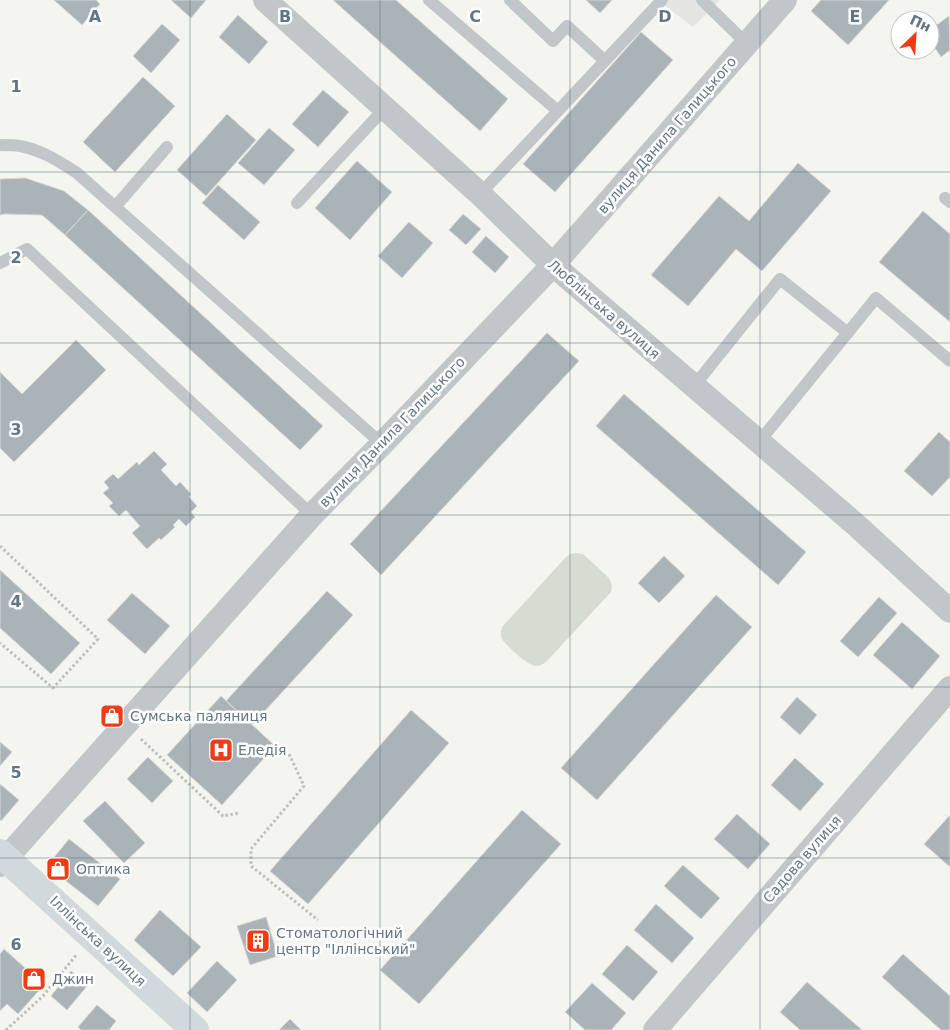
<svg xmlns="http://www.w3.org/2000/svg" width="950" height="1030" viewBox="0 0 950 1030" font-family="'DejaVu Sans',sans-serif">
  <style>
    .built { fill: #e5e6e4 }
    .green { fill: #d6dcd1 }
    .building { fill: #aab3b8; stroke: #d6d6d3 }
    .lines { fill: none; stroke-linecap: round; stroke-linejoin: round }
    .path { stroke: #bdbfc1; stroke-width: 3; stroke-dasharray: 2.5 2.5; stroke-linecap: butt }
    .lane { stroke: #c1c6c9; stroke-width: 12 }
    .street { stroke: #c1c6c9; stroke-width: 24 }
    .primary { stroke: #d2d9dc; stroke-width: 28 }
    .grid { fill: none; stroke: #617684; stroke-width: 1; stroke-opacity: 0.55 }
    .labels { text-anchor: middle; stroke-width: 5; stroke-linejoin: round; paint-order: stroke }
    .street-label { font-size: 14px; fill: #617684; stroke: #fff }
    .poi-label { font-size: 14px; fill: #617684; stroke: #fff; text-anchor: start }
    .grid-label { font-size: 16px; text-anchor: middle; font-weight: bold; fill: #617684; stroke: #fff; stroke-width: 5; stroke-linejoin: round; paint-order: stroke }
  </style>
  <rect width="100%" height="100%" fill="#f5f5f0"/>
  <path class="built" d="M658 0H720L693 27Z"/>
  <path class="green" d="M576 553 583 554 606 575 610 580 612 586 611 592 547 661C544 663 541 666 537 666 529 667 506 646 502 639 500 635 501 631 502 627L565 558 570 554Z"/>
  <path class="building" d="M54 0H96L100 4 82 25Z
    M171 0H206L191 18Z
    M333 0H396L508 99 480 131Z
    M586 0H612L600 13Z
    M821 0H889L848 45 811 11Z
    M238 15 268 42 249 64 219 37Z
    M949 16 950 50 941 57 930 41V30Z
    M162 24 180 40 151 73 133 56Z
    M641 32 673 60 555 192 523 164Z
    M143 77 175 106 115 172 83 142Z
    M323 90 349 112 318 147 292 124Z
    M227 114 256 140 206 196 177 170Z
    M269 128 295 150 264 185 238 163Z
    M357 161 392 192 350 240 315 208Z
    M798 163 831 191 762 271 736 249 688 306 651 275 719 196 749 221Z
    M25 178 64 191 88 210 65 235 42 215 5 214 0 215V179Z
    M218 185 260 222 244 240 202 203Z
    M88 210 323 426 300 450 65 235Z
    M923 211 950 234V322L879 262Z
    M463 214 481 229 466 245 449 230Z
    M409 222 433 243 402 278 378 256Z
    M486 236 509 257 495 273 472 252Z
    M547 333 579 361 381 575 350 544Z
    M76 340 106 370 14 462 0 448V372L22 394Z
    M624 394 806 552 778 585 596 426Z
    M939 432 950 442V477L932 496 904 471Z
    M154 451 167 464 161 470 176 486 180 482 191 494 189 497 197 506 191 512 195 517 186 526 179 519 173 525 175 527 161 540 159 538 147 549 132 533 140 526 126 510 119 516 109 506 113 503 103 493 109 488 104 482 113 474 118 479 137 462 139 465Z
    M664 556 685 576 659 603 638 583Z
    M0 570 80 643 51 674 0 628Z
    M327 591 353 615 252 725 226 701Z
    M132 593 170 626 145 654 107 620Z
    M716 595 752 627 597 800 561 768Z
    M879 597 897 613 858 657 840 641Z
    M902 622 940 656 912 689 873 655Z
    M221 696 275 746 222 805 167 755Z
    M797 697 817 715 800 735 780 717Z
    M411 710 449 743 308 904 270 871Z
    M0 742 12 752 0 766Z
    M148 757 173 781 152 803 127 779Z
    M795 758 824 784 800 811 771 785Z
    M0 784 19 800 1 821 0 820Z
    M105 801 145 843 124 863 83 821Z
    M522 810 561 844 419 1004 380 970Z
    M737 814 770 844 748 869 714 839Z
    M950 815V867L924 844Z
    M69 839 120 879 98 906 47 866Z
    M683 865 720 898 701 919 664 886Z
    M656 904 694 938 672 963 634 930Z
    M160 910 201 947 173 976 134 940Z
    M266 917 278 956 250 965 237 926Z
    M627 945 658 972 633 1001 602 974Z
    M4 949 44 985 18 1014 7 1004 0 1011V954Z
    M903 954 950 996V1030H941L882 977Z
    M217 961 237 980 207 1012 187 993Z
    M71 971 88 985 67 1010 51 996Z
    M807 982 862 1030H800L780 1012Z
    M592 983 626 1013 611 1030H585L565 1012Z
    M97 1005 116 1021 109 1030H81L78 1027Z
    M290 1019 301 1030H279Z"/>
  <g class="lines">
    <path class="path" d="M0 546 98 639 53 688 0 643
      M141 739 223 816 239 813
      M289 754 304 786 251 849V866L318 920
      M6 1030 43 996 77 954"/>
    <path class="lane" d="M429 0 558 111
      M510 0 553 41 567 26 605 61
      M702 0 747 44
      M0 145C7 145 13 145 20 146 41 150 59 161 77 173L382 444
      M480 194 662 0
      M945 198 950 202
      M297 203 385 108
      M115 207 167 147
      M0 263 27 249 312 515
      M694 386 780 279 848 333
      M759 442 876 298 950 361"/>
    <path class="street" d="M265 0 480 194 553 265 855 524 950 611
      M0 865 312 515 382 444 553 265 785 0
      M655 1030 950 688"/>
    <path class="primary" d="M0 853 195 1030"/>
  </g>
  <path class="grid" d="M190 0V1030M380 0V1030M570 0V1030M760 0V1030M0 172H950M0 343H950M0 515H950M0 687H950M0 858H950"/>
  <defs>
    <g id="shop-square" transform="scale(1.25)"><rect x="-9" y="-9" width="18" height="18" rx="4" fill="#f13b13" stroke="#fff"/><path d="M-5-2.5h2.3a2.7 3.5 0 0 1 5.4 0H5L5.5 6h-11ZM-1.5-2.5h3a1.5 2.3 0 0 0-3 0Z" fill="#fff"/></g>
    <g id="hospital-square" transform="scale(1.25)"><rect x="-9" y="-9" width="18" height="18" rx="4" fill="#f13b13" stroke="#fff"/><path d="M-5-5h3v3.5h4V-5h3V5h-3V1.5h-4V5h-3Z" fill="#fff"/></g>
    <g id="building-square" transform="scale(1.25)"><rect x="-9" y="-9" width="18" height="18" rx="4" fill="#f13b13" stroke="#fff"/><path d="M-4-6H4V6H1V3H-1V6H-4ZM-2.5-4.3h1.7v1.8h-1.7ZM.8-4.3h1.7v1.8H.8ZM-2.5-1h1.7V.8h-1.7ZM.8-1h1.7V.8H.8Z" fill="#fff"/></g>
  </defs>
  <g fill-rule="evenodd">
    <use href="#shop-square" x="112" y="716"/>
    <use href="#hospital-square" x="221" y="750"/>
    <use href="#shop-square" x="58" y="869"/>
    <use href="#building-square" x="258" y="941"/>
    <use href="#shop-square" x="34" y="979"/>
  </g>
  <g class="labels">
    <g class="street-label">
      <text transform="translate(667 135) rotate(-49)" y="5">вулиця Данила Галицького</text>
      <text transform="translate(604 309) rotate(41)" y="5">Люблінська вулиця</text>
      <text transform="translate(392 432) rotate(-46)" y="5">вулиця Данила Галицького</text>
      <text transform="translate(802 859) rotate(-49)" y="5">Садова вулиця</text>
      <text transform="translate(98 941) rotate(43)" y="5">Іллінська вулиця</text>
    </g>
    <g class="poi-label">
      <text x="130" y="721">Сумська паляниця</text>
      <text x="238" y="755">Еледія</text>
      <text x="76" y="874">Оптика</text>
      <text x="276" y="938">Стоматологічний<tspan x="276" dy="16">центр "Іллінський"</tspan></text>
      <text x="52" y="984">Джин</text>
    </g>
  </g>
  <g class="grid-label">
    <text x="95" y="22">A</text>
    <text x="285" y="22">B</text>
    <text x="475" y="22">C</text>
    <text x="665" y="22">D</text>
    <text x="855" y="22">E</text>
    <text x="16" y="92">1</text>
    <text x="16" y="263">2</text>
    <text x="16" y="435">3</text>
    <text x="16" y="607">4</text>
    <text x="16" y="778">5</text>
    <text x="16" y="950">6</text>
  </g>
  <g transform="translate(915 35) rotate(25)"><circle r="24" fill="#ffffff" stroke="#c0c8ce"/>
  <path d="M0-4L9 19L0 12L-9 19Z" fill="#f13b13"/>
  <text y="-8" font-size="14" font-weight="bold" text-anchor="middle" fill="#617684">Пн</text>
  </g>
</svg>
